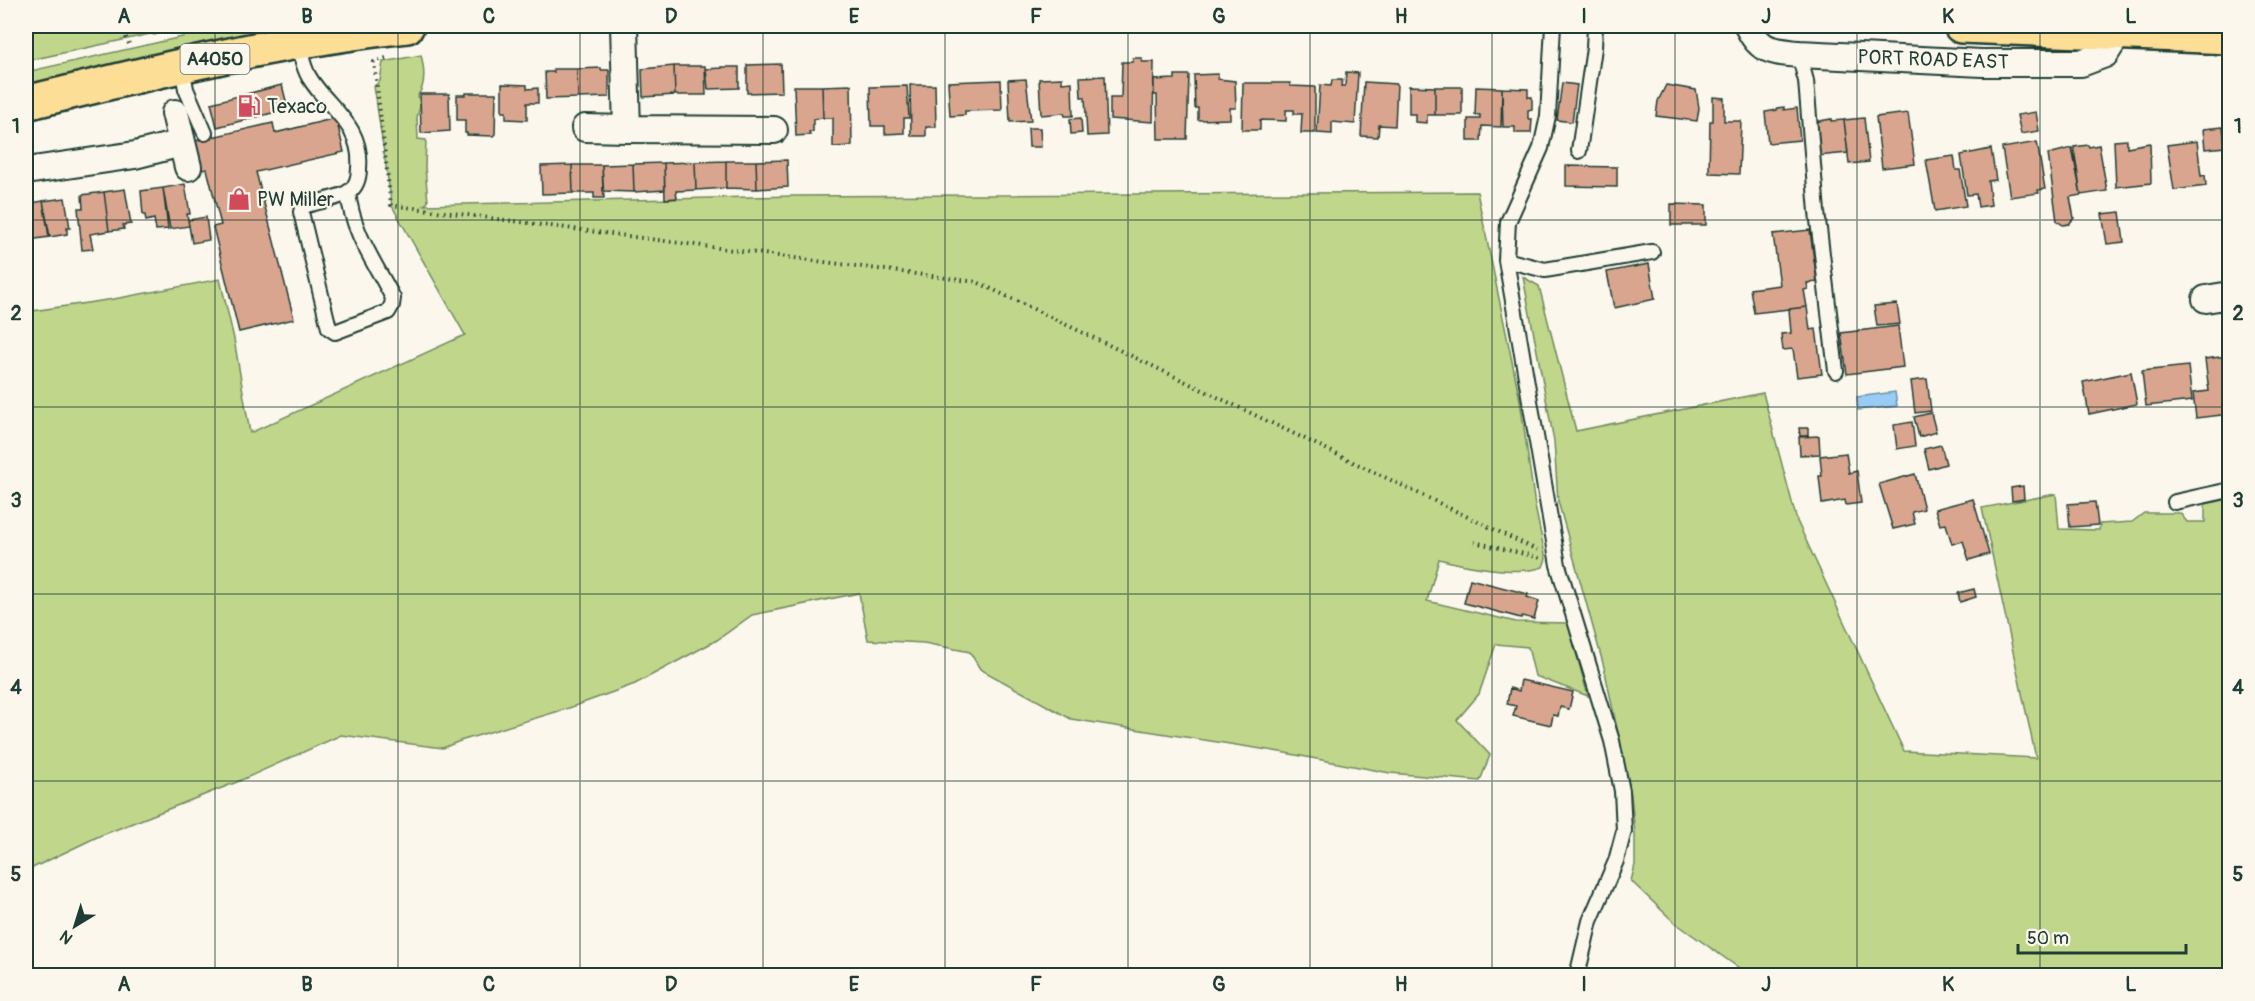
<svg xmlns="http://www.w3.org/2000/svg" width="2255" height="1001" viewBox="0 0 2255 1001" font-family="Pangolin,sans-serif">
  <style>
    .green { fill: #c0d68b; stroke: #708a60; stroke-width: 1.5 }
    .water { fill: #9acbf6; stroke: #6992a8; stroke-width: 1.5 }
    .building { fill: #daa58e; stroke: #1f3d34; stroke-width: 1.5 }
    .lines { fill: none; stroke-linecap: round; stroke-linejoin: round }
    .lane-casing { stroke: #1f3d34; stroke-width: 18 }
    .street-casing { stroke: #1f3d34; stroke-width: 30 }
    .primary-casing { stroke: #1f3d34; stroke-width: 38 }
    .path { stroke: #1f3d34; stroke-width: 4; stroke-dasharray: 1.5 4.5; stroke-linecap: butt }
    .lane { stroke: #fbf7ec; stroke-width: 14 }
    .street { stroke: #fbf7ec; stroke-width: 26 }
    .primary { stroke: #fcde96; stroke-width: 33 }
    .grid { fill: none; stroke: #1f3d34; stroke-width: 1.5; stroke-opacity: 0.55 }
    .labels { text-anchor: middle; stroke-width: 4.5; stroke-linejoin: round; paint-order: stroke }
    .shield { fill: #fbf7ec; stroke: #61756b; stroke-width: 1.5 }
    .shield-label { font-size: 18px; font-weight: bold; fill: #1f3d34 }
    .street-label { font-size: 20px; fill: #1f3d34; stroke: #fbf7ec }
    .poi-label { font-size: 20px; fill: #1f3d34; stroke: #fbf7ec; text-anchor: start }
    .neatline { fill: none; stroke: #1f3d34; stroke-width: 2 }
    .grid-label { font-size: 20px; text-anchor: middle; font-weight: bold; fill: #1f3d34 }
  </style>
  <rect width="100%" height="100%" fill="#fbf7ec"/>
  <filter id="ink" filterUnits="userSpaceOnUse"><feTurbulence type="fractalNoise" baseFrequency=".0167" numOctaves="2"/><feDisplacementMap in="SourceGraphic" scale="12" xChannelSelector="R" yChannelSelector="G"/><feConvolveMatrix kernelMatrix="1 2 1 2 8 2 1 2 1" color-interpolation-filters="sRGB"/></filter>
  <g filter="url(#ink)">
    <path class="green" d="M26 26H188L163 31 155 35 150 34 26 61Z
      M231 26H307L242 37 26 86V72Z
      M421 55C424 67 426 85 418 95L420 107 417 117 418 139 426 140 425 167 428 202 424 205 794 196 1477 192 1520 400 1535 506 1546 559 1543 567C1519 576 1464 566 1439 559L1427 601 1516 622 1568 623 1588 696 1535 676 1528 647 1496 644 1479 694 1457 720 1490 755 1480 781 1390 773 1280 752 1071 719 980 669 970 652 924 643 868 640 859 593 752 615 717 640 635 684 569 708 460 741 443 748 341 735 237 782 97 837 26 871V312L114 299 220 279 234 339 250 433 465 335 392 206 374 86 380 81 383 62Z
      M1523 277 1539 286 1576 431 1763 393 1797 521 1904 751 2036 758 1982 508 2056 494 2059 529 2099 530 2100 524 2132 522 2144 513H2180L2187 522H2205V504L2229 499V975H1749L1674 922 1631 881 1635 865V834L1631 795 1604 667 1558 501 1554 441Z"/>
    <path class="water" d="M1895 392 1897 406 1858 410 1857 397Z"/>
    <path class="building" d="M1133 58H1142V62H1154L1153 122 1110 119V98H1121L1122 62H1133Z
      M781 64 782 92 747 93V65Z
      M674 66 675 95 643 97 642 69Z
      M674 66H705L706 95H675Z
      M722 67H739V88L708 89 706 69 722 68Z
      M601 68V70H609V97L578 98 577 69Z
      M553 69H577L578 98 546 99 545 72H554Z
      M1346 72 1358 73 1355 124 1332 122V134L1317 133 1320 85 1331 86 1332 80H1342L1341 86H1345Z
      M1218 74V79L1235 81 1236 108H1230V119L1198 120V108H1195L1194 75Z
      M1175 75H1189L1187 139H1158L1157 95H1154V80L1175 79Z
      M1105 76 1107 135 1087 136 1085 97H1081L1080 77Z
      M1062 78V83L1072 82 1073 116H1065L1064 113 1041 115 1039 79Z
      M1026 79 1031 121 1010 122 1008 80Z
      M1001 80 1002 110 965 111V115L950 116 948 82Z
      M1364 82 1397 84 1395 126 1379 125 1378 137 1361 136Z
      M1243 83H1290V86L1315 87V133H1301L1302 114H1294V110H1286V121L1260 120V130H1242Z
      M1562 83 1577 85 1572 122 1557 120Z
      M502 84 527 85V89L538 88V103H527V120L506 119V112H502Z
      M282 85 288 109 217 127 211 103Z
      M851 85 852 146 833 147V118H823L822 86Z
      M910 85H935L936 127H926V136H911Z
      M1666 85 1696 90 1699 108 1697 121 1656 116 1658 101Z
      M794 86H822L823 118 813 119V132H809L810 135 796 136Z
      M907 86 909 118H904V133L885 134V126H871L870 87Z
      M1409 86 1435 87V115H1427V123L1415 122V114H1409Z
      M1435 87H1462V115H1435Z
      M1476 87 1502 88 1501 127 1482 126 1481 141H1468V119H1480V115H1475Z
      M1502 88 1528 89V97H1532V109L1528 110V119H1532L1531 133H1515V127H1503Z
      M466 93H496L495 134 493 136 467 135V133H465V120H457V95H466Z
      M420 94H449L450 131 421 133Z
      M1713 97 1724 98V121H1741L1739 174 1709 173 1710 121H1713Z
      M1784 107V110L1797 108 1800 140 1768 143 1765 112 1777 110V108Z
      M2036 112 2039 131 2021 134 2017 115Z
      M1908 113 1915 164 1882 168 1876 117Z
      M336 118 344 152 256 172 294 319 239 332 213 227 221 225 207 169 201 170 195 141 273 123 275 133Z
      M1081 118 1082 133 1071 134 1070 119Z
      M1864 118 1869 162 1849 164 1844 120Z
      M1831 119V121L1844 120 1848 153 1817 156 1814 122Z
      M2223 127 2225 147 2205 149 2203 129Z
      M1028 128H1040L1041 147H1029Z
      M2127 140V147L2150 143 2151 183 2116 187 2114 141Z
      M2197 141 2201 176 2205 175 2206 186 2174 190 2167 145Z
      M2037 142 2045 189 2038 190 2039 193 2010 197 2002 148Z
      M2088 145 2089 147 2099 145 2107 191 2081 195 2074 149V147Z
      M2072 148 2081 195 2070 197 2074 218 2069 224 2063 225 2057 221 2048 154Z
      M1991 149 1996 180 1988 181 1991 205 1978 207 1976 194 1967 195 1961 155Z
      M2230 150V170L2227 171 2224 151Z
      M1954 156 1956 170H1960L1966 206 1935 211 1926 160Z
      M787 160 788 187 757 189 756 161Z
      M726 161H756L757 189 726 188Z
      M726 161V188L696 190 695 162Z
      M695 162 696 190 676 191 677 198 665 199 664 163Z
      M664 163 665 190 634 192 633 164Z
      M633 164 634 192 603 191 602 165Z
      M572 165H602L604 198H594V193H573Z
      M572 165 573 193 542 194 541 166Z
      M1566 166 1617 167V187L1566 186Z
      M185 184 190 214H187L189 226 170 229 163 188Z
      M163 188 168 229 156 230 154 219 146 221 145 215H143L141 191Z
      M125 189 131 224 123 225 124 229 109 231 104 192Z
      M104 192 109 231 90 234 93 249 82 250 78 208H83L82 195Z
      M65 198 70 228H67V234L50 237 43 201Z
      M43 201 49 237 29 240 26 232V204Z
      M1671 204 1706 205V225H1671Z
      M2120 212 2124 242 2107 244 2102 214Z
      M206 217 209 240 192 243 188 220Z
      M1810 230 1817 282 1807 283 1808 289 1804 290 1807 307 1754 313 1750 289 1780 285 1773 234Z
      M1649 264 1655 299 1614 308 1607 272Z
      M1897 304 1900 324 1877 326 1874 306Z
      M1807 307 1810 330 1816 329 1822 374 1797 377 1793 349 1783 350 1781 334 1791 333 1789 309Z
      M1898 326 1903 367 1847 374 1841 333Z
      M2227 356 2230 378V414L2196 418 2193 393 2209 391 2205 359Z
      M2188 366 2192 401 2146 406 2142 371Z
      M2131 372 2137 404 2089 414 2083 382Z
      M1927 379 1931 411 1915 413 1911 381Z
      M1931 413 1936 432 1919 437 1914 417Z
      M1912 422 1915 446 1897 449 1894 425Z
      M1799 428H1808V436H1800Z
      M1819 436 1820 454 1800 455 1799 437Z
      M1941 445 1946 464 1929 469 1924 449Z
      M1846 453 1849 473 1857 471 1861 503 1846 505 1845 500 1822 504 1819 476H1822L1820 456Z
      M1915 474 1924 509 1912 512 1915 524 1893 529 1879 484Z
      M2023 486 2024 499 2012 501 2011 488Z
      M1973 499 1989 554 1969 560 1963 541 1952 544 1946 524 1940 525 1935 509Z
      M2095 502 2098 525 2070 527 2068 504Z
      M1470 579 1528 594 1527 597 1539 601 1534 619 1522 616 1521 618 1464 603Z
      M1974 589 1976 597 1960 602 1958 593Z
      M1521 680 1573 692 1569 709 1560 707 1558 716 1553 715 1551 725 1513 716 1516 706 1507 704 1510 688 1519 691Z"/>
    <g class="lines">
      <g class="lane-casing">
        <path id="lane" d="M1553 26 1548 116 1541 148 1508 222 1506 260 1558 565 1612 741 1622 791 1624 831 1616 861 1590 921 1577 976
          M297 42C301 53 303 67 309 77 327 108 363 124 359 168 359 177 357 186 349 192 340 198 315 202 304 206L301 212 329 328 335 332 388 312 392 305 393 298C375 263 352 232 348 192
          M1799 54 1806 81 1817 212 1836 371
          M182 66 186 89 205 133
          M1579 151 1594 48 1595 26
          M1506 260 1545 270 1652 252
          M2175 502 2230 490"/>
      </g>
      <g class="street-casing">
        <path id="street" d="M624 26 627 129 774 130
          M1748 26C1760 52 1772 51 1799 54L1982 63H2081L2105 54 2119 32
          M175 113 188 167
          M585 128 627 129
          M26 171 135 155 182 143
          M2206 299 2230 295"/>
      </g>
      <g class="primary-casing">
        <path id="primary" d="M1961 26 2230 37
          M26 103C152 72 278 40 407 26"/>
      </g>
      <path class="path" d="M121 26 129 44
        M386 58 374 62 391 205 977 282 1537 550
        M1474 542 1541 558"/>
      <use href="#lane" class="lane"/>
      <use href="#street" class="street"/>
      <use href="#primary" class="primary"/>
    </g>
  </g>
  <path class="grid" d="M215 26V976M398 26V976M580 26V976M763 26V976M945 26V976M1128 26V976M1310 26V976M1492 26V976M1675 26V976M1857 26V976M2040 26V976M26 220H2230M26 407H2230M26 594H2230M26 781H2230"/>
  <defs>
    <g id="fuel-bare" transform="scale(1.8)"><path d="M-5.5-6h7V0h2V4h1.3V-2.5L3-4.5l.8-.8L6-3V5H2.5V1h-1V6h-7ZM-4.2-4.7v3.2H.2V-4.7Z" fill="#d1495b" stroke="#fbf7ec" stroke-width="2.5" paint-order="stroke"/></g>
    <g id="shop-bare" transform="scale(1.8)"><path d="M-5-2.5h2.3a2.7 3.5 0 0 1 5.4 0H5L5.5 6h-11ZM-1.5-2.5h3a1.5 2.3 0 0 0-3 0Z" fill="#d1495b" stroke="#fbf7ec" stroke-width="2.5" paint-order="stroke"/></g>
  </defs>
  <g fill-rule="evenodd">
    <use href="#fuel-bare" x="249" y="106"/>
    <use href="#shop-bare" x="239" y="199"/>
  </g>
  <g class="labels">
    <rect class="shield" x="180.5" y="44" width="69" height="30" rx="4.5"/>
    <g class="shield-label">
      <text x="215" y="65">A4050</text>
    </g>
    <g class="street-label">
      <text transform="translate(1933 59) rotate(2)" y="7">PORT ROAD EAST</text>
    </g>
    <g class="poi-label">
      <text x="267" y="113">Texaco</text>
      <text x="257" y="206">PW Miller</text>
    </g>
  </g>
  <rect width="2255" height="1001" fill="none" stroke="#fbf7ec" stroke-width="66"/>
  <g transform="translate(75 926) rotate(218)" stroke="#fbf7ec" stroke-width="4.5" paint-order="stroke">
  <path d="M0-4.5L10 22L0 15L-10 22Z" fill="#1f3d34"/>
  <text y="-9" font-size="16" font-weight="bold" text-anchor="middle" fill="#1f3d34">N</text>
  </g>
  <path d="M2018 944v9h168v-9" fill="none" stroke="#1f3d34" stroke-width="3"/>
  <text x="2027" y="944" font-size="18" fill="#1f3d34" stroke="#fbf7ec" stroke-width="4.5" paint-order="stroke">50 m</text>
  <rect x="33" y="33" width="2189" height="935" class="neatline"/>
  <g class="grid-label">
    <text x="124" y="23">A</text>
    <text x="307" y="23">B</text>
    <text x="489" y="23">C</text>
    <text x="671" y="23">D</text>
    <text x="854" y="23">E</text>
    <text x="1036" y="23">F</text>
    <text x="1219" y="23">G</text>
    <text x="1401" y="23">H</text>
    <text x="1584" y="23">I</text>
    <text x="1766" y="23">J</text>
    <text x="1948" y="23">K</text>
    <text x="2131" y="23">L</text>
    <text x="16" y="133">1</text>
    <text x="2238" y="133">1</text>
    <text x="16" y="320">2</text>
    <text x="2238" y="320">2</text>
    <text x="16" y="507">3</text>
    <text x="2238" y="507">3</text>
    <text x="16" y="694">4</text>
    <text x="2238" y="694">4</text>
    <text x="16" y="881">5</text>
    <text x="2238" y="881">5</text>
    <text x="124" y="991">A</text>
    <text x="307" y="991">B</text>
    <text x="489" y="991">C</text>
    <text x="671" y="991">D</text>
    <text x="854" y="991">E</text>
    <text x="1036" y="991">F</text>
    <text x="1219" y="991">G</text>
    <text x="1401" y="991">H</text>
    <text x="1584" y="991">I</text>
    <text x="1766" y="991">J</text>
    <text x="1948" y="991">K</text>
    <text x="2131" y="991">L</text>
  </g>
</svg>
